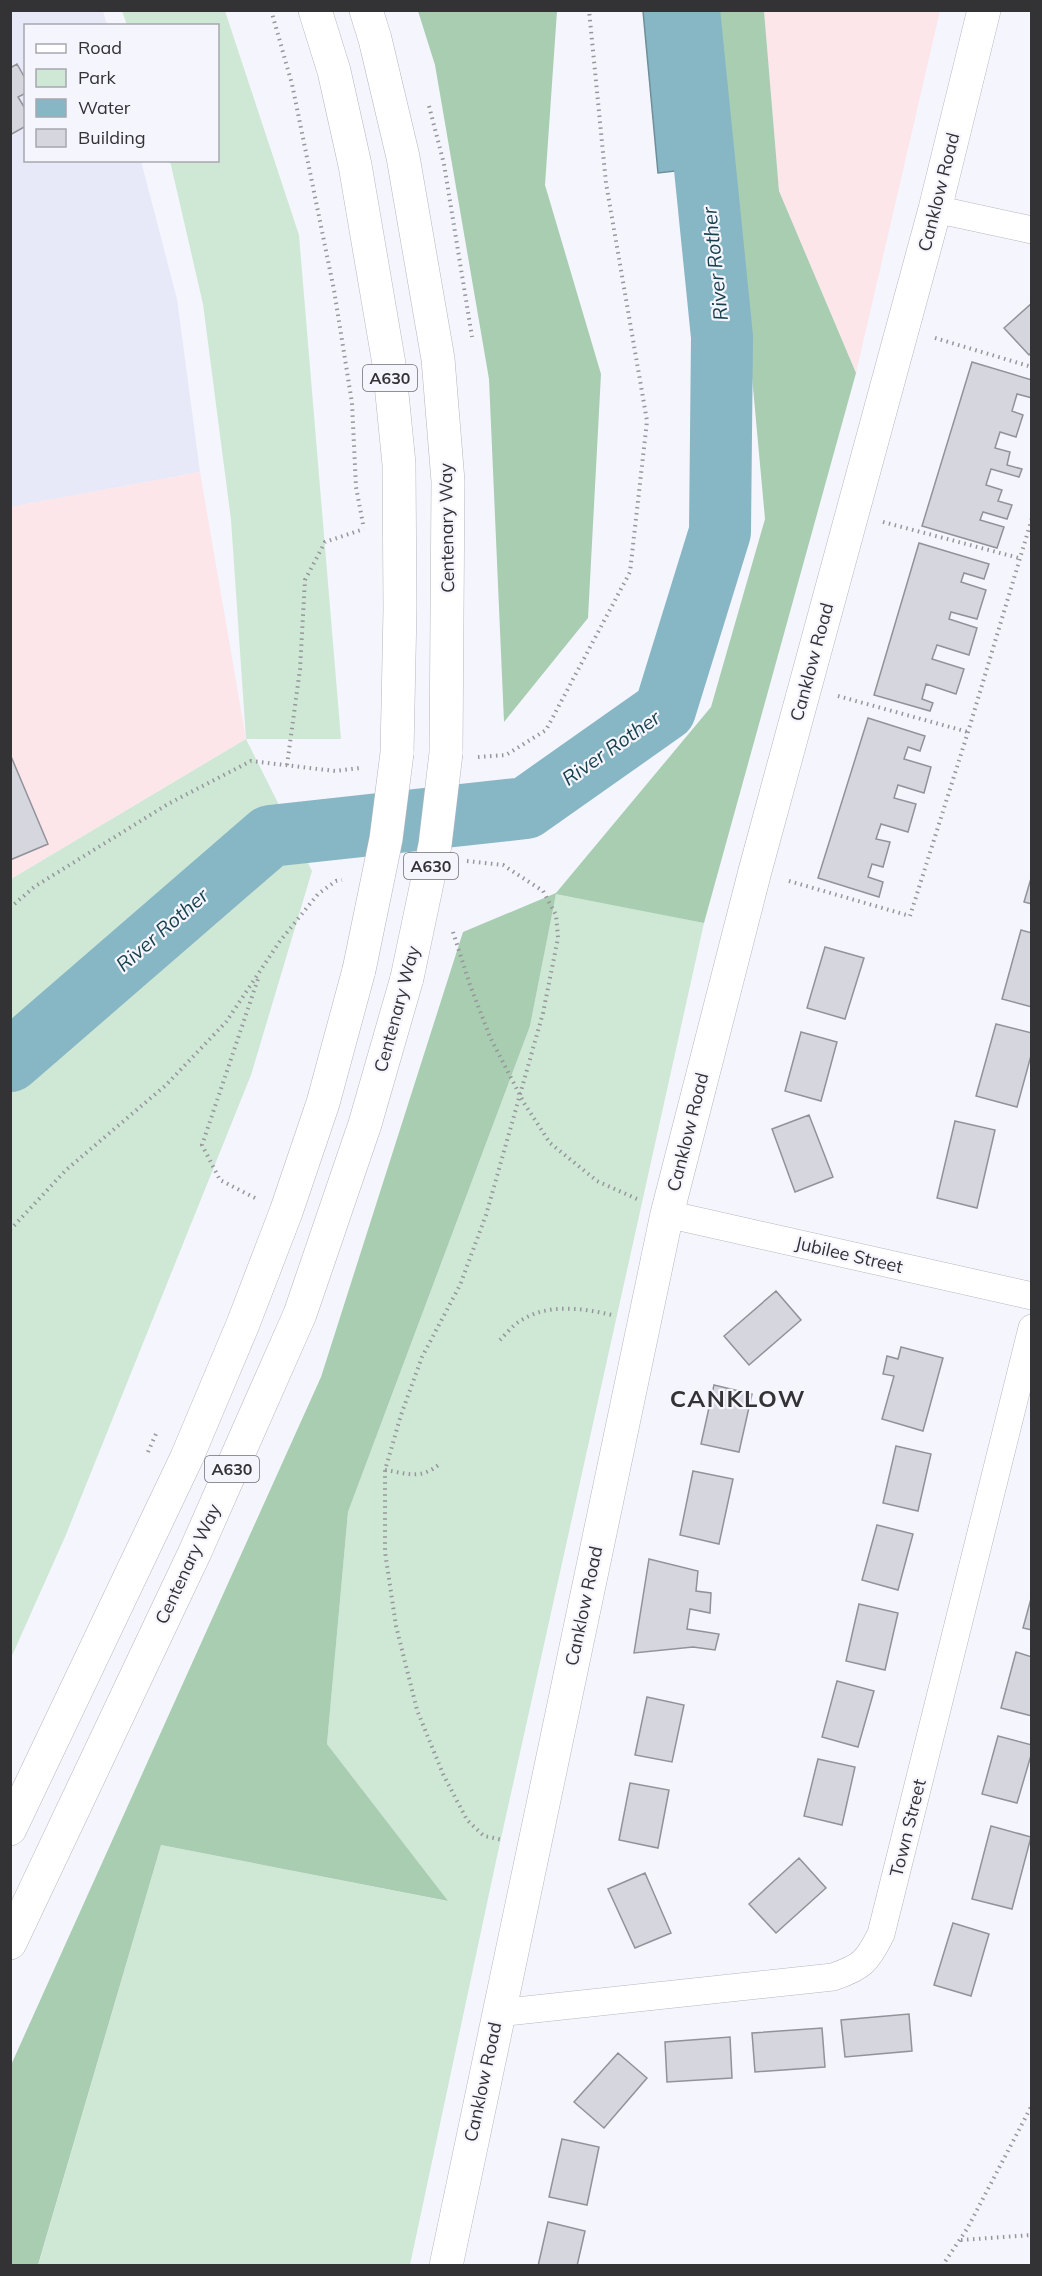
<svg xmlns="http://www.w3.org/2000/svg" width="1042" height="2276" viewBox="0 0 1042 2276" font-family="Mulish,sans-serif">
  <style>
    .built { fill: #e7e9f8 }
    .industrial { fill: #fce6e9 }
    .green { fill: #cfe8d5 }
    .forest { fill: #a8cdb1 }
    .water { fill: #87b6c5; stroke: #6e8f9a; stroke-width: 1.5 }
    .lines { fill: none; stroke-linecap: round; stroke-linejoin: round }
    .river { stroke: #87b6c5; stroke-width: 62 }
    .building { fill: #d5d6de; stroke: #91929a; stroke-width: 1.5 }
    .street-casing { stroke: #b6b7bf; stroke-width: 28 }
    .secondary-casing { stroke: #b6b7bf; stroke-width: 34 }
    .primary-casing { stroke: #b6b7bf; stroke-width: 34 }
    .path { stroke: #96969c; stroke-width: 4; stroke-dasharray: 1.5 4.5; stroke-linecap: butt }
    .street { stroke: #fff; stroke-width: 27 }
    .secondary { stroke: #fff; stroke-width: 33 }
    .primary { stroke: #fff; stroke-width: 33 }
    .primary-bridge-casing { stroke: #b6b7bf; stroke-width: 34; stroke-linecap: butt }
    .primary-bridge { stroke: #fff; stroke-width: 33 }
    .labels { text-anchor: middle; stroke-width: 4.5; stroke-linejoin: round; paint-order: stroke }
    .shield { fill: #f5f5fe; stroke: #6d6d72; stroke-width: 1.5 }
    .shield-label { font-size: 16px; font-weight: bold; fill: #333336 }
    .street-label { font-size: 18px; fill: #333336; stroke: #f5f5fe }
    .water-label { font-size: 20px; font-style: italic; fill: #143f4b; stroke: #f5f5fe }
    .district-label { font-size: 24px; font-weight: bold; letter-spacing: 1.5px; fill: #333336; stroke: #f5f5fe }
  </style>
  <rect width="100%" height="100%" fill="#f5f5fe"/>
  <path class="built" d="M10 11H103L107 25 26 26V160L141 161 177 299 200 472 11 507Z"/>
  <path class="industrial" d="M764 11H940L856 373 779 191Z
    M200 472 246 739 11 879 10 507Z"/>
  <path class="green" d="M122 11H225L299 235 341 739H246L312 871 251 1075 65 1537 11 1658V879L246 739 231 520 203 304 170 161 218 160V26L127 25Z
    M556 893 704 923 496 1861 410 2265 38 2266 161 1845 447 1901 327 1744 348 1512 530 1026Z"/>
  <path class="forest" d="M418 11H557L545 185 601 374 588 618 504 722 489 379 435 65Z
    M717 11H764L779 191 856 373 704 923 556 894 530 1026 348 1512 327 1744 448 1901 161 1845 38 2265 11 2266V2065L321 1377 463 932 556 893 711 707 765 519 748 333 728 165Z"/>
  <path class="water" d="M643 11H717L728 165 658 173Z"/>
  <g class="lines">
    <path class="river" d="M10 1061 270 836 526 808 665 710 720 532 722 337 689 10"/>
  </g>
  <path class="building" d="M17 64 26 80V93L18 97 26 110V126L10 135V68Z
    M1032 303V352L1029 355 1004 328Z
    M972 362 1032 380V398L1017 394 1012 411 1023 415 1016 437 1000 432 995 448 1010 452 1007 465 1022 469 1019 477 991 469 986 485 1002 490 998 501 1012 505 1007 519 983 512 980 520 1004 527 997 548 922 526Z
    M919 543 989 564 984 579 964 573 961 582 986 590 977 619 951 612 949 619 977 628 969 655 937 645 932 659 964 669 956 694 926 684 922 699 933 703 930 711 874 695Z
    M868 718 925 736 920 751 908 747 904 759 931 767 924 793 898 785 894 798 916 804 908 832 881 824 876 839 890 842 883 867 872 864 868 877 883 882 879 897 818 878Z
    M10 754 48 844 10 860Z
    M1032 875V904L1024 902Z
    M1021 930 1032 933V1007L1002 999Z
    M825 947 864 958 845 1019 807 1008Z
    M996 1024 1032 1033V1052L1017 1107 976 1096Z
    M801 1032 837 1042 821 1101 785 1091Z
    M809 1115 833 1177 795 1192 772 1129Z
    M955 1121 995 1130 977 1208 937 1198Z
    M776 1291 801 1320 749 1365 724 1336Z
    M901 1347 943 1358 923 1431 882 1419 894 1376 883 1374 887 1356 898 1359Z
    M714 1385 752 1394 739 1452 701 1444Z
    M896 1446 931 1454 918 1511 883 1503Z
    M693 1471 733 1479 719 1544 680 1535Z
    M877 1525 913 1534 898 1590 862 1580Z
    M649 1559 698 1571 696 1591 711 1593 710 1613 690 1609 687 1629 719 1634 715 1650 693 1647 634 1653Z
    M1032 1595V1630L1023 1628Z
    M859 1604 898 1613 885 1670 846 1661Z
    M1016 1652 1032 1657V1716L1001 1708Z
    M837 1681 874 1691 858 1747 822 1737Z
    M647 1697 684 1705 672 1762 635 1755Z
    M998 1736 1032 1745V1752L1017 1803 982 1794Z
    M818 1759 855 1767 842 1825 804 1816Z
    M630 1783 669 1790 658 1848 619 1840Z
    M991 1826 1031 1837 1012 1909 972 1899Z
    M799 1858 826 1888 776 1933 749 1904Z
    M645 1873 671 1933 635 1948 608 1889Z
    M953 1923 989 1934 971 1996 934 1985Z
    M909 2014 912 2051 845 2057 841 2020Z
    M822 2028 825 2067 755 2072 752 2033Z
    M730 2037 732 2078 667 2082 665 2042Z
    M618 2053 647 2078 604 2128 574 2102Z
    M562 2139 599 2147 587 2205 549 2197Z
    M548 2222 585 2231 577 2266H538Z"/>
  <g class="lines">
    <g class="street-casing">
      <path id="street" d="M935 209 1032 230
        M667 1214 1032 1296
        M497 2013 833 1977C862 1967 867 1962 881 1934L1032 1328"/>
    </g>
    <g class="secondary-casing">
      <path id="secondary" d="M446 2266 667 1214 755 871 935 209 984 10"/>
    </g>
    <g class="primary-casing">
      <path id="primary" d="M315 10 334 71 355 165 389 364 399 464 400 609 397 753
        M366 10 375 39 403 157 438 359 448 481 446 753
        M10 1829 187 1457 243 1324 286 1212 323 1103 359 970
        M10 1943 195 1552 300 1314 365 1124 407 978"/>
    </g>
    <path class="path" d="M271 10 292 84 334 290 352 403 356 487 363 524
      M429 106 444 164 472 337
      M935 338 1032 367
      M883 522 1019 558
      M838 696 968 732
      M478 757 506 755 546 730 630 572 647 421 606 183 589 10
      M287 765 300 669 305 580 325 542 364 529
      M467 861 503 865 543 891 556 915 558 938 543 1013 486 1215 460 1285 422 1357 401 1415 385 1470V1552L396 1626 417 1710 443 1774 467 1820 484 1836 503 1840
      M789 881 910 916 968 732 1032 518
      M10 908 34 887 168 804 251 761 335 771 360 768
      M453 932 470 985 490 1037 524 1103 550 1143 597 1181 637 1199
      M255 1198 220 1180 202 1145 259 976
      M10 1230 66 1170 166 1085 226 1022 280 941 318 894 336 881 342 880
      M500 1340C506 1334 513 1325 520 1321 548 1303 581 1308 612 1315
      M148 1452 156 1434
      M385 1470C410 1474 420 1480 441 1463
      M961 2240 1032 2235
      M942 2266 967 2229 1032 2105"/>
    <use href="#street" class="street"/>
    <use href="#secondary" class="secondary"/>
    <use href="#primary" class="primary"/>
    <g class="primary-bridge-casing">
      <path id="primary-bridge" d="M359 970 386 839 397 753
        M407 978 435 845 446 753"/>
    </g>
    <use href="#primary-bridge" class="primary-bridge"/>
  </g>
  <g class="labels">
    <g class="shield">
      <rect x="363" y="365" width="54" height="26" rx="4.5"/>
      <rect x="404" y="853" width="54" height="26" rx="4.5"/>
      <rect x="205" y="1456" width="54" height="26" rx="4.5"/>
    </g>
    <g class="shield-label">
      <text x="390" y="384">A630</text>
      <text x="431" y="872">A630</text>
      <text x="232" y="1475">A630</text>
    </g>
    <g class="street-label">
      <text transform="translate(939 192) rotate(-76)" y="6">Canklow Road</text>
      <text transform="translate(447 528) rotate(-91)" y="6">Centenary Way</text>
      <text transform="translate(812 662) rotate(-75)" y="6">Canklow Road</text>
      <text transform="translate(397 1009) rotate(-75)" y="6">Centenary Way</text>
      <text transform="translate(688 1132) rotate(-76)" y="6">Canklow Road</text>
      <text transform="translate(849 1255) rotate(13)" y="6">Jubilee Street</text>
      <text transform="translate(188 1564) rotate(-65)" y="6">Centenary Way</text>
      <text transform="translate(584 1606) rotate(-78)" y="6">Canklow Road</text>
      <text transform="translate(908 1828) rotate(-76)" y="6">Town Street</text>
      <text transform="translate(483 2082) rotate(-78)" y="6">Canklow Road</text>
    </g>
    <g class="water-label">
      <text transform="translate(715 264) rotate(-96)" y="7">River Rother</text>
      <text transform="translate(611 748) rotate(-35)" y="7">River Rother</text>
      <text transform="translate(162 930) rotate(-41)" y="7">River Rother</text>
    </g>
    <g class="district-label">
      <text x="738" y="1407">CANKLOW</text>
    </g>
  </g>
  <rect width="1042" height="2276" fill="none" stroke="#333336" stroke-width="24"/>
  <rect x="24" y="24" width="195" height="138" fill="#f5f5fe" stroke="#a7a7ae" stroke-width="1.5"/>
  <rect x="36" y="44" width="30" height="9" fill="#ffffff" stroke="#a7a7ae" stroke-width="1.5"/>
  <text x="78" y="54" font-size="18" fill="#333336">Road</text>
  <rect x="36" y="69" width="30" height="18" fill="#cfe8d5" stroke="#a7a7ae" stroke-width="1.5"/>
  <text x="78" y="84" font-size="18" fill="#333336">Park</text>
  <rect x="36" y="99" width="30" height="18" fill="#87b6c5" stroke="#a7a7ae" stroke-width="1.5"/>
  <text x="78" y="114" font-size="18" fill="#333336">Water</text>
  <rect x="36" y="129" width="30" height="18" fill="#d5d6de" stroke="#a7a7ae" stroke-width="1.5"/>
  <text x="78" y="144" font-size="18" fill="#333336">Building</text>
</svg>
